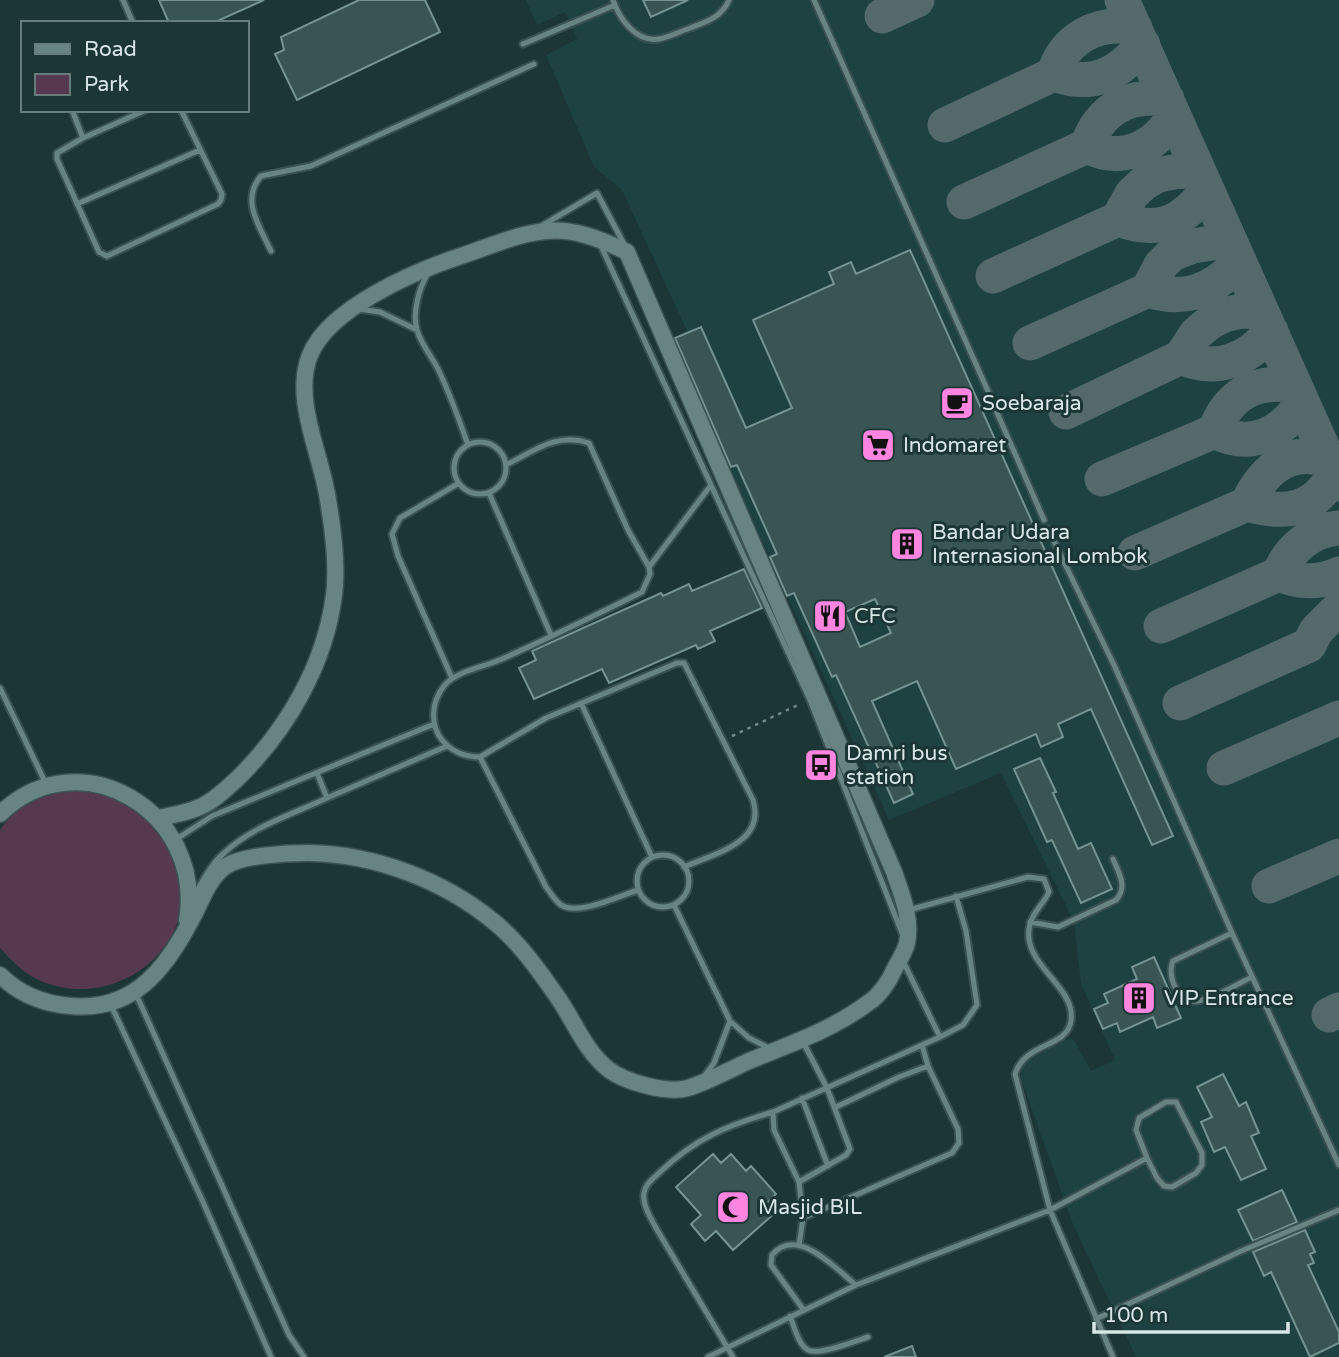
<svg xmlns="http://www.w3.org/2000/svg" width="1339" height="1357" viewBox="0 0 1339 1357" font-family="'Varela Round',sans-serif">
  <style>
    .built { fill: #1d4241 }
    .green { fill: #57394f }
    .lines { fill: none; stroke-linecap: round; stroke-linejoin: round }
    .taxiway { stroke: #546a6a; stroke-width: 35 }
    .building { fill: #385453; stroke: #759391; stroke-width: 2; fill-rule: evenodd }
    .lane-casing { stroke: #3a5251; stroke-width: 9 }
    .secondary-casing { stroke: #3a5251; stroke-width: 19 }
    .path { stroke: #728786; stroke-width: 2.5; stroke-dasharray: 3.5 5; stroke-linecap: butt }
    .lane { stroke: #678482; stroke-width: 5 }
    .secondary { stroke: #678482; stroke-width: 16 }
    .labels { text-anchor: middle; stroke-width: 6; stroke-linejoin: round; paint-order: stroke }
    .poi-label { font-size: 21px; fill: #d8e7e6; stroke: #1b3635; text-anchor: start }
  </style>
  <rect width="100%" height="100%" fill="#1b3635"/>
  <path class="built" d="M526 0H1339V1357H1136L1074 1227 1021 1079V1069L1026 1061 1069 1038 1074 1040 1091 1071 1115 1060 1081 984 1074 922 1001 773 889 820 671 340 687 331 622 190 594 167 546 55 577 39 571 24 565 12 537 25Z"/>
  <path class="green" d="M72 789C111 790 118 793 148 818 166 832 166 836 174 857 177 864 182 873 183 882 189 957 109 1010 41 981 24 974 12 961 0 948V830C16 805 44 795 72 789Z"/>
  <g class="lines">
    <path class="taxiway" d="M1122 0 1339 484
      M882 16 917 0
      M1054 74C1092 88 1118 75 1143 45
      M945 125 1054 74C1064 38 1099 20 1135 28
      M1087 146C1100 109 1128 94 1167 99
      M964 202 1087 146C1122 164 1155 148 1174 116
      M1118 219C1159 234 1182 223 1207 190
      M993 276 1118 219 1132 194 1144 183 1158 175 1178 171 1199 172
      M1148 290C1185 302 1213 290 1239 263
      M1030 343 1148 290 1161 265 1172 254 1193 246 1212 243H1230
      M1181 357C1216 373 1249 360 1271 331
      M1066 412 1181 357 1196 334 1210 322 1224 315 1241 311 1262 312
      M1215 431C1250 450 1283 434 1302 402
      M1102 479 1215 431C1228 394 1256 379 1295 386
      M1247 504C1284 515 1315 511 1334 474
      M1135 553 1247 504C1263 471 1290 444 1330 462
      M1279 574C1298 583 1320 583 1339 574
      M1161 626 1279 574C1289 549 1311 530 1339 528
      M1180 703 1309 645 1316 631 1339 608
      M1224 768 1339 718
      M1269 886 1339 856
      M1329 1015 1339 1010"/>
  </g>
  <path class="building" d="M159 0H264L213 23H169Z
    M359 0H425L440 32 297 100 275 54 284 50 281 37Z
    M643 0H688L651 17Z
    M910 250 1173 836 1152 845 1091 709 1058 724 1063 737 1041 747 1036 734 956 769 917 681 872 701 913 794 894 803 836 675 832 677 794 593 787 596 770 557 777 554 737 465 731 467 675 338 701 327 746 428 792 408 753 320 834 284 829 272 851 262 856 274ZM875 599 891 633 860 647 845 612Z
    M744 569 762 608 710 631 715 641 698 649 696 645 609 683 602 669 534 699 519 668 536 660 532 651 661 593 663 596 689 584 692 591Z
    M1040 758 1056 792 1053 793 1078 849 1091 843 1112 889 1081 903 1052 840 1047 842 1014 769Z
    M1154 957 1181 1018 1157 1028 1153 1017 1120 1032 1117 1023 1103 1029 1094 1009 1108 1003 1104 994 1137 979 1132 967Z
    M1223 1074 1239 1106 1246 1102 1259 1133 1251 1136 1266 1169 1241 1180 1225 1147 1214 1152 1201 1122 1212 1117 1197 1087Z
    M713 1154 721 1163 731 1154 746 1171 751 1166 776 1194 768 1202 776 1212 733 1250 716 1231 705 1241 691 1224 701 1215 676 1187Z
    M1282 1190 1297 1222 1253 1241 1238 1210Z
    M1305 1230 1315 1252 1310 1254 1314 1263 1308 1265 1339 1332V1343L1310 1357 1271 1272 1264 1276 1253 1252Z
    M912 1346 916 1357H884Z"/>
  <g class="lines">
    <g class="lane-casing">
      <path id="lane" d="M123 0 133 23
        M613 0C619 18 636 43 659 39 670 37 681 31 690 28 706 22 722 17 729 0
        M814 0 991 398
        M523 44 615 5
        M72 110 83 138
        M146 110 83 138 57 153V159L99 252 107 256 218 204 221 200 222 194 181 110
        M77 204 200 150
        M543 225 597 193 625 246
        M601 246 810 700 902 933
        M271 251C260 227 240 200 261 176L311 166 534 64
        M428 273C419 288 412 313 417 330 421 344 432 357 438 369 450 394 459 419 468 445
        M359 309 380 312 417 330
        M995 408 1044 520
        M454 468a26 26 0 1 1 52 0a26 26 0 1 1-52 0Z
        M506 465C534 451 557 432 589 443L628 530 649 567 650 574 642 592C596 615 549 638 502 659 484 667 456 671 444 686 431 702 430 725 442 740 452 752 465 757 480 757L546 718 677 663H684L753 800C766 843 715 853 684 867
        M489 493 551 635
        M1048 529 1114 665 1232 933 1339 1165
        M649 567 711 485
        M452 678 398 556 392 534 400 518 459 483
        M0 688 47 786
        M581 703 652 857
        M480 757 546 887C550 892 555 901 561 905 579 916 619 896 638 890
        M327 798 447 746
        M175 840 212 816 434 724
        M637 881a26 26 0 1 1 52 0a26 26 0 1 1-52 0Z
        M192 899C202 883 210 865 224 853 251 827 293 814 327 798L317 773
        M674 905 730 1021 749 1038 771 1049
        M909 910 1028 877 1044 879 1049 892C1044 903 1033 912 1030 924 1019 964 1077 986 1071 1021 1067 1048 1025 1042 1015 1074L1050 1210 1147 1158 1157 1178 1164 1186 1172 1187 1196 1173 1202 1165V1153L1176 1102H1166L1139 1118 1136 1130 1147 1158
        M1030 922 1058 927 1116 900C1128 887 1119 873 1113 859
        M1232 933 1173 961C1169 970 1171 978 1175 987 1179 993 1184 1000 1191 1001 1205 1004 1239 983 1252 977
        M902 959 940 1037 922 1045
        M136 994 289 1335 304 1357
        M110 1003 203 1202 271 1357
        M940 1037 963 1025 977 1005 966 931 956 896
        M705 1075 714 1063 730 1021
        M802 1098 828 1166
        M836 1107 899 1077 928 1066
        M799 1182 846 1155 850 1149 827 1088 803 1042
        M799 1246 803 1218 952 1153 959 1143 958 1129 928 1066 922 1045 773 1112 774 1130 799 1182 803 1218
        M803 1309 771 1265 772 1255C797 1225 836 1269 856 1285
        M790 1316C794 1325 798 1345 808 1350 819 1356 855 1341 868 1337
        M1096 1319 1239 1252 1339 1210
        M708 1357 856 1285 1050 1210 1113 1357
        M733 1357 656 1228C651 1218 642 1205 644 1193 645 1184 654 1178 660 1172 696 1138 726 1126 773 1112"/>
    </g>
    <g class="secondary-casing">
      <path id="secondary" d="M0 814C79 737 205 811 187 920
        M0 975C19 994 44 1004 71 1006 138 1012 169 963 196 911 203 896 211 876 226 866 243 855 288 853 309 853 374 854 443 880 493 921 518 941 538 969 556 995 573 1018 584 1050 608 1069 624 1082 668 1094 688 1088 708 1082 729 1070 749 1061 790 1044 832 1030 868 1003 879 996 889 982 894 970 898 962 905 952 907 943 912 919 902 895 894 872L627 252C555 216 533 231 461 256 415 271 329 308 310 355 292 399 322 456 328 500 333 529 338 565 334 595 325 665 287 730 237 779 226 789 214 801 200 807 187 813 172 815 159 818"/>
    </g>
    <path class="path" d="M220 20 222 23
      M732 736 800 704"/>
    <use href="#lane" class="lane"/>
    <use href="#secondary" class="secondary"/>
  </g>
  <defs>
    <g id="cafe-square" transform="scale(1.75)"><rect x="-9" y="-9" width="18" height="18" rx="4" fill="#fe85df" stroke="#1b3635"/><path d="M-5.5-4.5H6V0H3Q3 3.5 0 3.5H-2.5Q-5.5 3.5-5.5 0ZM3-3.2v2h1.7v-2ZM-6 4.5H4V6H-6Z" fill="#111"/></g>
    <g id="supermarket-square" transform="scale(1.75)"><rect x="-9" y="-9" width="18" height="18" rx="4" fill="#fe85df" stroke="#1b3635"/><path d="M-6-5.5h2.5l.6 2H6L4.5 2H-2.5L-4.4-4H-6ZM-1.5 3.2a1.3 1.3 0 1 0 .1 0ZM3 3.2a1.3 1.3 0 1 0 .1 0Z" fill="#111"/></g>
    <g id="building-square" transform="scale(1.75)"><rect x="-9" y="-9" width="18" height="18" rx="4" fill="#fe85df" stroke="#1b3635"/><path d="M-4-6H4V6H1V3H-1V6H-4ZM-2.5-4.3h1.7v1.8h-1.7ZM.8-4.3h1.7v1.8H.8ZM-2.5-1h1.7V.8h-1.7ZM.8-1h1.7V.8H.8Z" fill="#111"/></g>
    <g id="restaurant-square" transform="scale(1.75)"><rect x="-9" y="-9" width="18" height="18" rx="4" fill="#fe85df" stroke="#1b3635"/><path d="M-5-6h1v4h1v-4h1v4h1v-4h1v5L-1.5 .5V6h-2V.5L-5-1ZM5-6V6H3V1.5H1.5Q1.5-4 5-6Z" fill="#111"/></g>
    <g id="bus-square" transform="scale(1.75)"><rect x="-9" y="-9" width="18" height="18" rx="4" fill="#fe85df" stroke="#1b3635"/><path d="M-5-6H5V4H4V6H2V4H-2V6H-4V4H-5ZM-3.5-4V0h7V-4ZM-3.5 1.2v1.5H-2V1.2ZM2 1.2v1.5H3.5V1.2Z" fill="#111"/></g>
    <g id="mosque-square" transform="scale(1.75)"><rect x="-9" y="-9" width="18" height="18" rx="4" fill="#fe85df" stroke="#1b3635"/><path d="M3.5-4.9A6 6 0 1 0 3.5 4.9A5 5 0 1 1 3.5-4.9Z" fill="#111"/></g>
  </defs>
  <g fill-rule="evenodd">
    <use href="#cafe-square" x="957" y="403"/>
    <use href="#supermarket-square" x="878" y="445"/>
    <use href="#building-square" x="907" y="544"/>
    <use href="#restaurant-square" x="830" y="616"/>
    <use href="#bus-square" x="821" y="765"/>
    <use href="#building-square" x="1139" y="998"/>
    <use href="#mosque-square" x="733" y="1207"/>
  </g>
  <g class="labels">
    <g class="poi-label">
      <text x="982" y="410">Soebaraja</text>
      <text x="903" y="452">Indomaret</text>
      <text x="932" y="539">Bandar Udara<tspan x="932" dy="24">Internasional Lombok</tspan></text>
      <text x="854" y="623">CFC</text>
      <text x="846" y="760">Damri bus<tspan x="846" dy="24">station</tspan></text>
      <text x="1164" y="1005">VIP Entrance</text>
      <text x="758" y="1214">Masjid BIL</text>
    </g>
  </g>
  <rect x="21" y="21" width="228" height="91" fill="#1b3635" stroke="#677d7c" stroke-width="2"/>
  <rect x="35" y="44" width="35" height="10" fill="#678482" stroke="#677d7c" stroke-width="2"/>
  <text x="84" y="56" font-size="21" fill="#d8e7e6">Road</text>
  <rect x="35" y="74" width="35" height="21" fill="#57394f" stroke="#677d7c" stroke-width="2"/>
  <text x="84" y="91" font-size="21" fill="#d8e7e6">Park</text>
  <path d="M1094 1322v10h194v-10" fill="none" stroke="#d8e7e6" stroke-width="3.5"/>
  <text x="1104" y="1322" font-size="21" fill="#d8e7e6" stroke="#1b3635" stroke-width="5" paint-order="stroke">100 m</text>
</svg>
